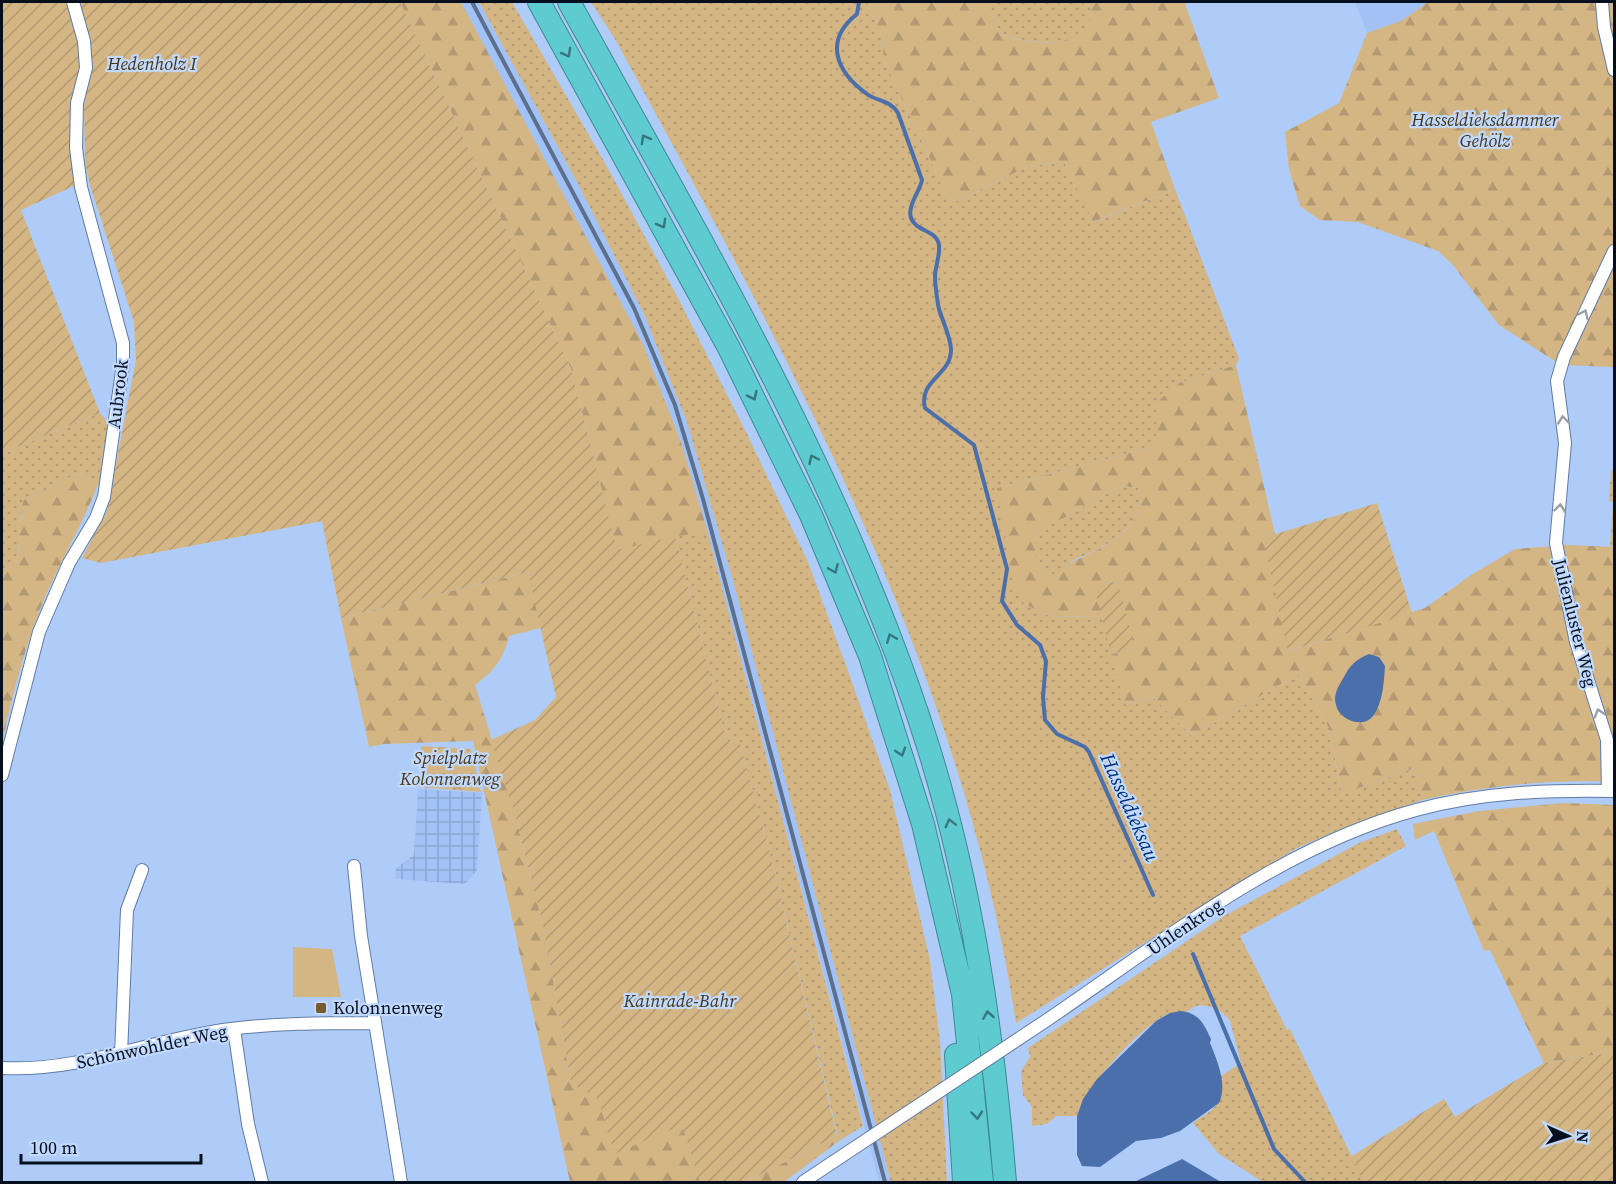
<svg xmlns="http://www.w3.org/2000/svg" width="1616" height="1184" viewBox="0 0 1616 1184" font-family="'Source Serif 4',serif">
  <style>
    .built { fill: #a2c2f6 }
    .industrial { fill: url(#industrial-grid) }
    .grass { fill: url(#grass-dots) }
    .forest { fill: url(#forest-firs); fill-rule: evenodd }
    .park { fill: url(#park-crowns) }
    .garden { fill: url(#garden-furrows) }
    .pitch { fill: #d4b584 }
    .water { fill: #4a6faa }
    .lines { fill: none; stroke-linecap: round; stroke-linejoin: round }
    .stream { stroke: #4a6faa; stroke-width: 4 }
    .street-casing { stroke: #617ba4; stroke-width: 14 }
    .highway-casing { stroke: #3f8992; stroke-width: 24 }
    .street { stroke: #fff; stroke-width: 12 }
    .highway { stroke: #5ecbd0; stroke-width: 22 }
    .rail { stroke: #5c6f8d; stroke-width: 4 }
    .street-bridge-casing { stroke: #617ba4; stroke-width: 14; stroke-linecap: butt }
    .street-bridge { stroke: #fff; stroke-width: 12 }
    .oneway { stroke: #367680 }
    .oneway2 { stroke: #9b9fa5 }
    .poi-dot { fill: #745a2c; stroke: #c1d9fd; stroke-width: 2 }
    .labels { text-anchor: middle; stroke-width: 4.5; stroke-linejoin: round; paint-order: stroke }
    .park-label { font-size: 18px; font-style: italic; fill: #493718; stroke: #c1d9fd }
    .street-label { font-size: 18px; fill: #060f1e; stroke: #c1d9fd }
    .poi-label { font-size: 18px; fill: #060f1e; stroke: #c1d9fd; text-anchor: start }
    .water-label { font-size: 20px; font-style: italic; fill: #003078; stroke: #c1d9fd }
  </style>
  <defs>
    <pattern id="industrial-grid" width="8" height="8" patternUnits="userSpaceOnUse" patternTransform="scale(1.5)"><rect width="8" height="8" fill="#a2c2f6"/><path d="M0 4h8M4 0v8" fill="none" stroke="#8aa6d2"/></pattern>
    <pattern id="grass-dots" width="8" height="8" patternUnits="userSpaceOnUse" patternTransform="scale(1.5)"><rect width="8" height="8" fill="#d4b584"/><path d="M2 2h.1M6 6h.1" fill="none" stroke="#b49a72" stroke-width="1.8" stroke-linecap="round"/></pattern>
    <pattern id="forest-firs" width="22" height="20" patternUnits="userSpaceOnUse" patternTransform="scale(1.5)"><rect width="22" height="20" fill="#d4b584"/><path d="M5 1l3.5 6h-7zM16 11l3.5 6h-7z" fill="#b49a72"/></pattern>
    <pattern id="park-crowns" width="20" height="18" patternUnits="userSpaceOnUse" patternTransform="scale(1.5)"><rect width="20" height="18" fill="#d4b584"/><path d="M2 6a3 3 0 1 1 6 0M12 15a3 3 0 1 1 6 0" fill="none" stroke="#b49a72"/></pattern>
    <pattern id="garden-furrows" width="10" height="10" patternUnits="userSpaceOnUse" patternTransform="scale(1.5)"><rect width="10" height="10" fill="#d4b584"/><path d="M-1 1l2-2M0 10L10 0M9 11l2-2" fill="none" stroke="#b49a72"/></pattern>
  </defs>
  <rect width="100%" height="100%" fill="#afccf9"/>
  <path class="built" d="M461 2H479L577 182 644 314 687 422 737 595 891 1182H879L707 530 664 396Z
    M1355 2H1428L1401 21 1367 33Z"/>
  <path class="industrial" d="M418 789 482 793 477 870 465 884 395 879 396 868 414 855Z"/>
  <path class="grass" d="M479 2H512L605 163 678 298 747 434 808 562 847 668 890 790 930 960 940 1041 947 1182H891L737 595 687 422 644 314 577 182Z
    M591 2H868L882 37 884 60 945 191 955 202 1029 166 1064 162 1094 222 1175 189 1239 359 1236 365 1179 383 1156 446 997 488 1024 604 1050 616 1102 617 1126 705 1153 697 1192 736 1298 674 1329 728 1342 794 1415 768 1422 800 1343 828 1295 849 1016 1023C962 665 786 353 615 39Z
    M990 2H1091C1094 55 1033 44 999 34L990 10Z
    M100 413 112 427 99 482 78 473 24 500 21 508 18 559 14 567 2 569V453Z
    M1614 468V547L1610 546 1613 502 1609 501 1611 473Z
    M1125 486 1138 488C1147 528 1103 548 1074 560 1067 563 1066 570 1061 573 1056 576 1052 574 1048 572 1031 564 1035 547 1037 531 1046 523 1054 522 1066 517 1086 507 1104 492 1125 486Z
    M707 530 863 1126 839 1141 771 857 739 740 727 742 675 536Z
    M1397 829 1406 846 1240 936 1287 1030 1290 1029 1364 1182H1263L1219 1154 1193 1123C1216 1107 1224 1106 1221 1076L1241 1063 1230 1021C1223 1010 1207 1002 1194 1007 1191 1008 1189 1011 1186 1012 1181 1013 1174 1012 1168 1014 1143 1024 1083 1089 1077 1116H1056L1047 1124 1032 1126V1107L1023 1095 1021 1071 1030 1057 1028 1048 1224 916 1359 843Z"/>
  <path class="forest" d="M400 2H461L642 342 681 442 707 530 617 551 571 369Z
    M868 2H990V10L999 34C1033 45 1094 54 1091 2H1190L1185 4 1219 98 1151 122 1175 189 1093 222 1064 162 1029 166 955 202 945 191 884 60 882 37Z
    M1428 2H1614V367L1561 365 1499 325 1452 264 1438 251 1358 222 1320 220 1300 206 1289 169 1285 132 1339 103 1367 33 1401 21Z
    M1236 365 1275 534 1264 538 1289 651 1425 608 1471 575 1515 549 1569 545 1614 547V782C1548 779 1487 786 1422 800L1415 768 1342 794 1329 728 1298 674 1192 736 1153 697 1126 705 1111 654 1134 649 1118 581 1095 586 1102 617 1050 616 1024 604 1012 581 997 488 1156 446V403L1179 383ZM1125 486 1138 488C1147 528 1103 548 1074 561 1067 563 1066 570 1061 573 1056 575 1052 574 1048 572 1031 564 1035 547 1037 531 1046 523 1055 522 1066 517 1086 507 1104 492 1125 486Z
    M78 473 99 482C85 519 65 553 48 590 27 638 13 692 2 743V569L14 567 18 559 21 508 24 500Z
    M528 572 541 628 509 636C503 660 494 671 475 685L515 815 544 929 571 1083 682 1124 700 1182H570L473 741 384 744 369 747 341 618Z
    M1563 803 1614 805V1052L1544 1063 1490 950 1484 951 1434 831 1415 840 1413 824 1479 811Z
    M837 1136 839 1141 784 1182H745Z"/>
  <path class="park" d="M421 746 471 749 481 792 418 787Z"/>
  <path class="garden" d="M2 2H69L80 41 81 68 73 101 74 186 21 210 100 413 2 453Z
    M79 2H400L571 369 617 550 675 536 727 742 739 740 771 857 837 1136 745 1182H700L682 1125 614 1154 598 1099 571 1083 544 929 515 815 491 740 535 720 556 697 528 572 341 618 322 521 101 563 82 558 107 511 136 360 134 322 90 185 85 162 84 104 90 68 88 41Z
    M1377 503 1412 613 1288 651 1263 538Z
    M1118 581 1135 649 1111 654 1094 586Z
    M1614 1052V1182H1364L1350 1157 1444 1099 1455 1117 1544 1063Z"/>
  <path class="pitch" d="M293 947 332 949 341 997H293Z"/>
  <path class="water" d="M1369 654 1379 657 1385 666C1384 681 1383 703 1373 716 1363 729 1339 720 1336 705 1333 695 1338 687 1343 679 1349 666 1356 659 1369 654Z
    M1181 1011C1199 1013 1204 1024 1211 1039L1210 1043C1217 1060 1228 1085 1219 1103L1180 1131 1161 1138 1136 1141 1100 1167 1082 1166 1077 1155V1116L1083 1099 1097 1079 1156 1021 1170 1013Z
    M1182 1159 1221 1182H1134L1176 1162Z"/>
  <g class="lines">
    <path class="stream" d="M859 2 857 14C824 40 835 71 867 94 878 102 890 100 898 113L922 180C920 191 907 206 911 218 916 232 938 230 939 246 940 256 935 267 935 277 935 286 937 296 938 305 941 319 950 334 951 349 952 375 918 380 925 408L974 445 1007 569 1002 601 1017 625 1040 645 1046 661 1043 697 1045 720 1057 734 1085 747 1089 752 1153 895
      M1193 954 1274 1149 1305 1182"/>
    <g class="street-casing">
      <path id="street" d="M1602 2 1604 27 1614 70
        M2 775 39 632 69 563 96 518 104 497 123 364V343L81 187 76 148 77 103 86 68 84 41 73 2
        M1608 791 1607 740 1576 642 1556 543 1565 443 1557 381 1564 357 1614 251
        M354 866 361 936 401 1182
        M1047 1020C1162 942 1279 847 1416 810 1482 792 1547 790 1614 791
        M234 1029 248 1124 262 1182
        M121 1054 127 910 142 870
        M2 1068C79 1072 148 1041 223 1030 273 1023 324 1023 374 1023
        M803 1182 833 1162"/>
    </g>
    <g class="highway-casing">
      <path id="highway" d="M539 2 729 348 811 515 870 656 923 824 963 994 982 1182
        M569 2C701 242 844 480 927 743 972 886 993 1034 1005 1182
        M956 1055 964 1182"/>
    </g>
    <use href="#street" class="street"/>
    <use href="#highway" class="highway"/>
    <path class="rail" d="M472 2 634 308 675 405 703 499 885 1182"/>
    <g class="street-bridge-casing">
      <path id="street-bridge" d="M833 1162 1047 1020"/>
    </g>
    <use href="#street-bridge" class="street-bridge"/>
  </g>
  <defs><path id="oneway-chevron" d="M-2-3.5L2.5 0L-2 3.5" fill="none" stroke-width="1.6" stroke-linecap="round" stroke-linejoin="round" transform="scale(1.5)"/></defs>
  <g class="oneway">
    <use href="#oneway-chevron" transform="translate(567 53) rotate(61)"/>
    <use href="#oneway-chevron" transform="translate(645 139) rotate(-119)"/>
    <use href="#oneway-chevron" transform="translate(662 224) rotate(61)"/>
    <use href="#oneway-chevron" transform="translate(753 396) rotate(64)"/>
    <use href="#oneway-chevron" transform="translate(813 459) rotate(-115)"/>
    <use href="#oneway-chevron" transform="translate(834 569) rotate(67)"/>
    <use href="#oneway-chevron" transform="translate(891 638) rotate(-112)"/>
    <use href="#oneway-chevron" transform="translate(901 752) rotate(72)"/>
    <use href="#oneway-chevron" transform="translate(950 823) rotate(-104)"/>
    <use href="#oneway-chevron" transform="translate(988 1015) rotate(-99)"/>
    <use href="#oneway-chevron" transform="translate(977 1115) rotate(85)"/>
  </g>
  <g class="oneway2">
    <use href="#oneway-chevron" transform="translate(1584 314) rotate(-65)"/>
    <use href="#oneway-chevron" transform="translate(1563 420) rotate(-96)"/>
    <use href="#oneway-chevron" transform="translate(1560 508) rotate(-83)"/>
    <use href="#oneway-chevron" transform="translate(1599 713) rotate(-107)"/>
  </g>
  <rect class="poi-dot" x="315" y="1002" width="12" height="12" rx="3"/>
  <g class="labels">
    <g class="park-label">
      <text x="152" y="70">Hedenholz I</text>
      <text x="1485" y="126">Hasseldieksdammer<tspan x="1485" dy="21">Gehölz</tspan></text>
      <text x="450" y="764">Spielplatz<tspan x="450" dy="21">Kolonnenweg</tspan></text>
      <text x="680" y="1007">Kainrade-Bahr</text>
    </g>
    <g class="street-label">
      <text transform="translate(118 394) rotate(-83)" y="6">Aubrook</text>
      <text transform="translate(1575 623) rotate(76)" y="6">Julienluster Weg</text>
      <text transform="translate(1185 927) rotate(-34)" y="6">Uhlenkrog</text>
      <text transform="translate(152 1047) rotate(-12)" y="6">Schönwohlder Weg</text>
    </g>
    <g class="poi-label">
      <text x="333" y="1014">Kolonnenweg</text>
    </g>
    <g class="water-label">
      <text transform="translate(1130 807) rotate(66)" y="7">Hasseldieksau</text>
    </g>
  </g>
  <rect width="1616" height="1184" fill="none" stroke="#060f1e" stroke-width="6"/>
  <g transform="translate(1568 1136) rotate(93)" stroke="#c1d9fd" stroke-width="4.5" paint-order="stroke">
  <path d="M0-4.5L10 22L0 15L-10 22Z" fill="#060f1e"/>
  <text y="-9" font-size="16" font-weight="bold" text-anchor="middle" fill="#060f1e">N</text>
  </g>
  <path d="M21 1154v9h180v-9" fill="none" stroke="#060f1e" stroke-width="3"/>
  <text x="30" y="1154" font-size="18" fill="#060f1e" stroke="#c1d9fd" stroke-width="4.5" paint-order="stroke">100 m</text>
</svg>
